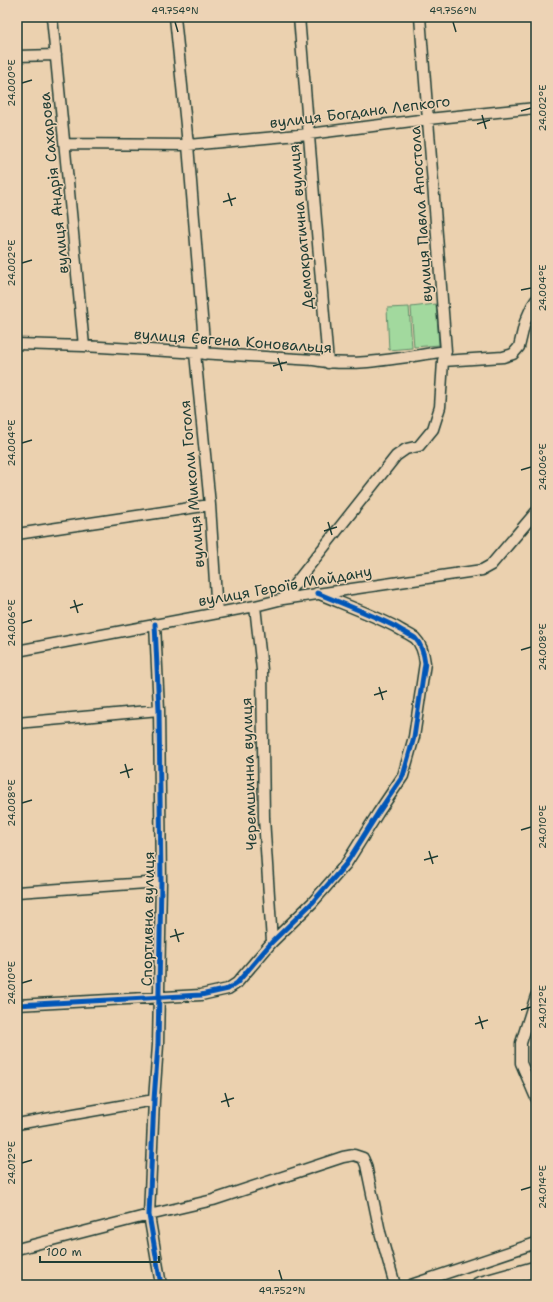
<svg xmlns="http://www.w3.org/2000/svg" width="553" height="1302" viewBox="0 0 553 1302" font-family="'Shantell Sans',sans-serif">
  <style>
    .green { fill: #a2d99e; stroke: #608b69 }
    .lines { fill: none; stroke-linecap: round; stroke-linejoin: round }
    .minor-casing { stroke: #1f3d34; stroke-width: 13 }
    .highway-casing { stroke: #1f3d34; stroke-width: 18 }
    .minor { stroke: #edd3b5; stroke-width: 10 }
    .highway { stroke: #edd3b5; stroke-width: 15 }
    .cycleway-casing { stroke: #edd3b5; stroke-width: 8 }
    .cycleway { stroke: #0057b8; stroke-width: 5 }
    .ticks { fill: none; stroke: #1f3d34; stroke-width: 1.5 }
    .labels { text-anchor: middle; stroke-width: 3; stroke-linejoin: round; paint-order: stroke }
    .street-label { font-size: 15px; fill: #1f3d34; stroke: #edd3b5 }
    .neatline { fill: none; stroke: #1f3d34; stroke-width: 1.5 }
    .ticks-label { font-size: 10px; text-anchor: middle; fill: #1f3d34 }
  </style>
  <rect width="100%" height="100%" fill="#ebd1af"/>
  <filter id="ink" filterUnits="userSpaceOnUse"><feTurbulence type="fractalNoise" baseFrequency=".025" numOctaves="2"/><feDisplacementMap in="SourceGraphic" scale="8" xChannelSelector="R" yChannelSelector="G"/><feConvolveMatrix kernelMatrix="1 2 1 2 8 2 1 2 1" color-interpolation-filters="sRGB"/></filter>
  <g filter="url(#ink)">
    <path class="green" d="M436 304 439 345 414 347 411 307Z
      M409 307 412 348 389 350 387 308Z"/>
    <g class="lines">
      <g class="minor-casing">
        <path id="minor" d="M52 17 84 346
          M175 17 188 145 205 354
          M299 17 328 363
          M17 56 56 55
          M65 144 188 145 309 134 428 119 536 108
          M17 344 84 346 314 360C356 368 404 357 446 351
          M195 353 210 505 217 613
          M443 361 503 357 513 354 519 347 525 322 532 306 536 300
          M17 534 210 505
          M283 599 396 456 406 449 419 446 433 429 440 407 443 361 446 351 420 17
          M255 606 262 670 264 818 272 942
          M155 624 159 710 161 882 158 1045 154 1100 149 1215 161 1285
          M17 651 255 606 283 599 482 570 491 565 536 512
          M17 723 159 710
          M17 892 161 882
          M536 996 521 1043V1063L536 1098
          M17 1005 201 995 228 989 237 983 272 942 312 903 346 864 378 813 403 776 414 737 425 663C424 654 422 645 415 638 409 634 402 631 396 627 371 614 343 604 317 593
          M17 1124 154 1100
          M17 1249 149 1215 213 1200 343 1157 354 1155 363 1158 366 1165 380 1232 395 1285
          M411 1285 536 1243"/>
      </g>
      <g class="highway-casing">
        <path id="highway" d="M479 1285 536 1269"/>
      </g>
      <use href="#minor" class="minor"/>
      <use href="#highway" class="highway"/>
      <g class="cycleway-casing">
        <path id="cycleway" d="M155 624 159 710 161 882 158 1045 154 1100 149 1215 161 1285
          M17 1005 201 995 228 989 237 983 272 942 312 903 346 864 378 813 403 776 414 737 425 663C424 654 422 645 415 638 409 634 402 631 396 627 371 614 343 604 317 593"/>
      </g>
      <use href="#cycleway" class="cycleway"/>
    </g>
  </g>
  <path class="ticks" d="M175 22 178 32M453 22 456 32M22 83 32 80M521 111 531 108M482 115 486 129M477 124 490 120M228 193 232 206M223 202 236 198M22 263 32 260M521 290 531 288M278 358 282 371M273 366 287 362M22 443 32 440M521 470 531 467M328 522 332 535M324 531 337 527M74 600 78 613M70 608 83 604M22 623 32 620M521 650 531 647M379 687 383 700M374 695 387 691M125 764 129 778M120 773 133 769M22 803 32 800M521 830 531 827M429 851 433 864M424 860 438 856M175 929 179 942M170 937 184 933M22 983 32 980M521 1010 531 1007M479 1016 483 1029M475 1024 488 1020M225 1093 229 1107M221 1102 234 1098M22 1163 32 1160M521 1190 531 1187M279 1270 282 1280"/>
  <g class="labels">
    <g class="street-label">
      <text transform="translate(360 112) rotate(-7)" y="5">вулиця Богдана Лепкого</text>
      <text transform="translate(54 183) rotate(-96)" y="5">вулиця Андрія Сахарова</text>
      <text transform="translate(421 214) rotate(-94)" y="5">вулиця Павла Апостола</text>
      <text transform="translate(301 227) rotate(-95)" y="5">Демократична вулиця</text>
      <text transform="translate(233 341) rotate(4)" y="5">вулиця Євгена Коновальця</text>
      <text transform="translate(192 484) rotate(-95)" y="5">вулиця Миколи Гоголя</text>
      <text transform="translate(285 586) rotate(-10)" y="5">вулиця Героїв Майдану</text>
      <text transform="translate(249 774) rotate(-92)" y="5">Черемшинна вулиця</text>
      <text transform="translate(148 919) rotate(-89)" y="5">Спортивна вулиця</text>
    </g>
  </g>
  <rect width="553" height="1302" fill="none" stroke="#edd3b5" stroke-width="44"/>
  <path d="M40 1256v6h119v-6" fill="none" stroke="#1f3d34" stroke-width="2"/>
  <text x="46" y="1256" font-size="12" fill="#1f3d34" stroke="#edd3b5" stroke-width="3" paint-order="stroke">100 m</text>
  <rect x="22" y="22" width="509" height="1258" class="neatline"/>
  <g class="ticks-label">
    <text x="175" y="14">49.754°N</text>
    <text x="453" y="14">49.756°N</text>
    <text transform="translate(11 83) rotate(-90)" y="4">24.000°E</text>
    <text transform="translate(542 108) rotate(-90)" y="4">24.002°E</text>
    <text transform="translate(11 263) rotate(-90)" y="4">24.002°E</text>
    <text transform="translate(542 288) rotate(-90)" y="4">24.004°E</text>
    <text transform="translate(11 443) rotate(-90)" y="4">24.004°E</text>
    <text transform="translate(542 467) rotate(-90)" y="4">24.006°E</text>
    <text transform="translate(11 623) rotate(-90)" y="4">24.006°E</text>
    <text transform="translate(542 647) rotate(-90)" y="4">24.008°E</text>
    <text transform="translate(11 803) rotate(-90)" y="4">24.008°E</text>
    <text transform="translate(542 827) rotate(-90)" y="4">24.010°E</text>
    <text transform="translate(11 983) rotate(-90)" y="4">24.010°E</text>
    <text transform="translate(542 1007) rotate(-90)" y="4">24.012°E</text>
    <text transform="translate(11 1163) rotate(-90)" y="4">24.012°E</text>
    <text transform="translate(542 1187) rotate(-90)" y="4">24.014°E</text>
    <text x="282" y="1294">49.752°N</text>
  </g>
</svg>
